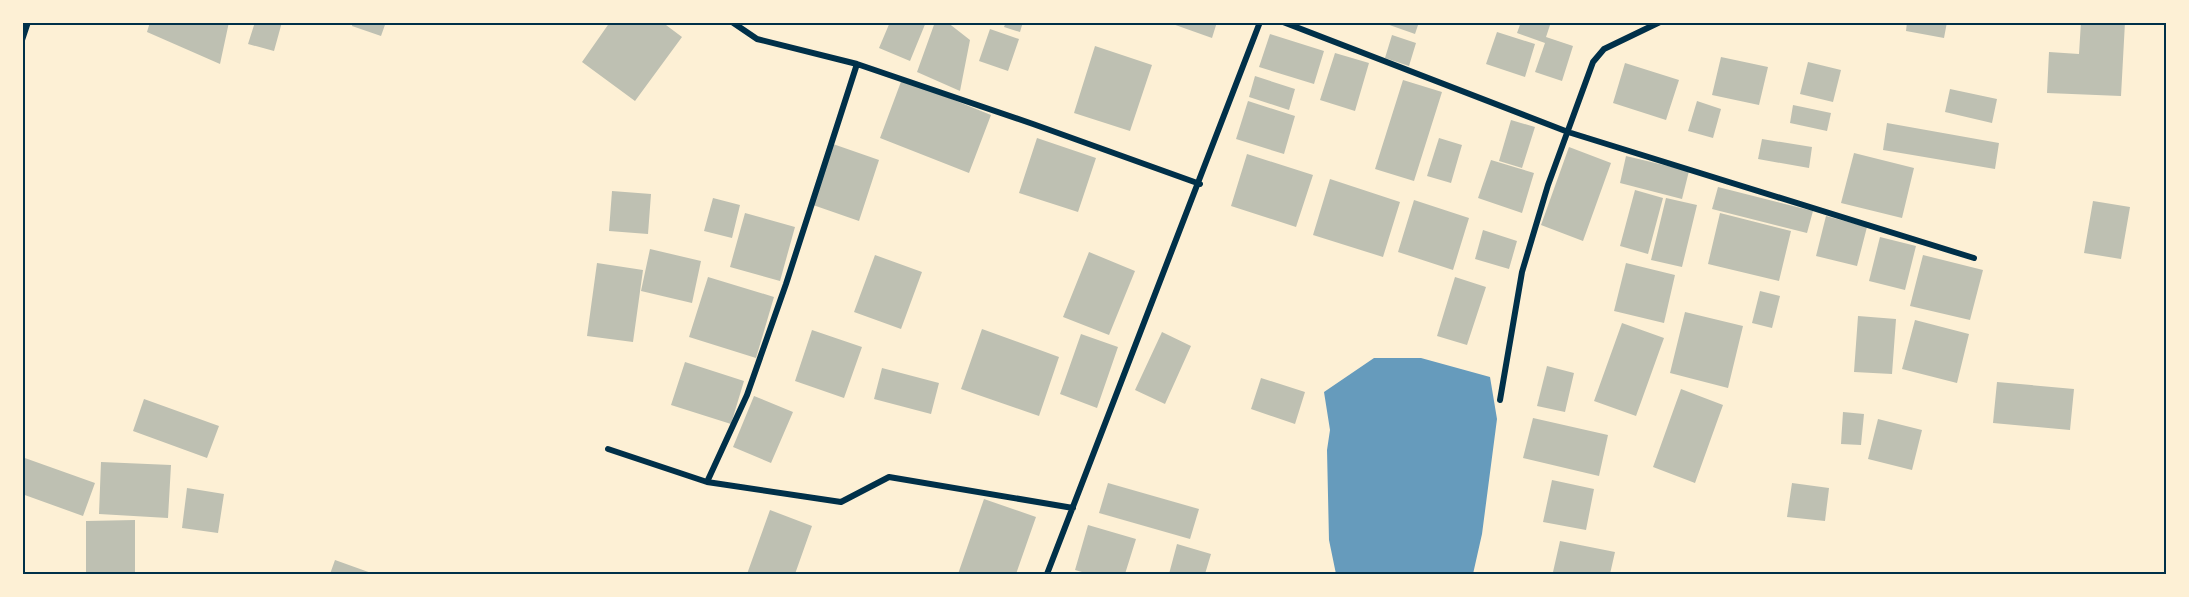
<svg xmlns="http://www.w3.org/2000/svg" width="2189" height="597" viewBox="0 0 2189 597" font-family="Commissioner,sans-serif">
  <style>
    .water { fill: #669bbc }
    .building { fill: #bec0b2 }
    .lines { fill: none; stroke-linecap: round; stroke-linejoin: round }
    .minor { stroke: #003049; stroke-width: 6 }
    .neatline { fill: none; stroke: #003049; stroke-width: 2 }
  </style>
  <rect width="100%" height="100%" fill="#fdf0d5"/>
  <path class="water" d="M1374 358H1421L1490 377 1497 419 1482 534 1473 574H1336L1329 540 1327 450 1330 430 1324 392Z"/>
  <path class="building" d="M150 22H229L220 64 147 32Z
    M255 22H282L274 51 248 44Z
    M353 22H386L381 36 352 26Z
    M610 22H662L682 37 635 101 582 62Z
    M890 22H926L910 61 879 48Z
    M935 22H947L970 40 960 91 917 72Z
    M1006 22H1023L1020 32 1004 27Z
    M1167 22H1217L1212 38Z
    M1381 22H1419L1415 34Z
    M1521 22H1551L1546 37 1573 46 1562 81 1535 72 1545 43 1517 33Z
    M1907 22H1947L1944 38 1906 31Z
    M2081 22H2125L2121 96 2047 93 2049 52 2079 54Z
    M990 29 1019 39 1008 71 979 61Z
    M1497 32 1535 44 1525 77 1486 64Z
    M1270 34 1324 51 1314 84 1259 67Z
    M1392 35 1416 43 1409 66 1385 58Z
    M1095 46 1152 65 1130 131 1074 113Z
    M1335 53 1369 63 1355 111 1320 100Z
    M1721 57 1768 67 1759 105 1712 95Z
    M1808 62 1841 70 1833 102 1800 94Z
    M1625 63 1679 80 1666 120 1613 103Z
    M1255 76 1295 89 1289 110 1249 97Z
    M902 79 991 115 969 173 880 138Z
    M1403 80 1442 92 1414 181 1375 169Z
    M1950 89 1997 99 1992 123 1945 112Z
    M1248 101 1295 116 1284 154 1236 139Z
    M1697 101 1721 109 1713 138 1688 131Z
    M1793 105 1831 113 1827 131 1790 123Z
    M1511 120 1535 127 1522 168 1499 161Z
    M1887 123 1999 143 1995 169 1883 150Z
    M1037 138 1096 158 1078 212 1019 193Z
    M1439 138 1462 145 1451 183 1427 176Z
    M1762 139 1812 147 1809 168 1758 159Z
    M833 144 879 160 859 221 813 205Z
    M1569 147 1611 163 1583 241 1541 225Z
    M1854 153 1914 168 1902 218 1841 203Z
    M1247 154 1313 175 1296 227 1231 206Z
    M1626 156 1689 171 1682 199 1620 183Z
    M1491 160 1534 173 1522 213 1478 198Z
    M1330 179 1400 202 1383 257 1313 235Z
    M1718 187 1813 211 1807 233 1712 209Z
    M1635 190 1663 198 1648 254 1620 246Z
    M612 191 651 194 648 234 609 231Z
    M713 198 740 205 732 238 704 231Z
    M1666 198 1697 205 1682 267 1651 260Z
    M1414 200 1469 218 1453 270 1398 252Z
    M2093 201 2130 207 2121 259 2084 253Z
    M745 213 795 227 780 281 730 267Z
    M1720 213 1791 231 1779 281 1708 264Z
    M1826 216 1867 227 1857 266 1816 256Z
    M1483 230 1517 241 1509 269 1475 259Z
    M1880 237 1916 246 1905 290 1869 281Z
    M650 249 701 261 692 303 641 291Z
    M1089 252 1135 271 1109 335 1063 317Z
    M875 255 922 272 901 329 854 312Z
    M1923 255 1983 270 1970 320 1910 306Z
    M597 263 643 270 633 342 587 336Z
    M1626 263 1675 275 1664 323 1614 311Z
    M708 277 774 297 756 358 689 337Z
    M1455 277 1486 287 1467 345 1437 336Z
    M1760 291 1780 296 1772 328 1752 323Z
    M1685 312 1743 326 1728 388 1670 373Z
    M1858 316 1896 319 1892 374 1854 372Z
    M1915 320 1969 334 1957 383 1902 369Z
    M1622 323 1664 338 1636 416 1594 401Z
    M982 329 1059 357 1039 416 961 389Z
    M812 330 862 347 844 398 795 381Z
    M1162 332 1191 346 1165 404 1135 390Z
    M1081 334 1118 347 1097 408 1060 394Z
    M685 362 744 381 731 424 671 405Z
    M1547 366 1574 373 1565 412 1537 406Z
    M882 368 939 383 931 414 874 399Z
    M1261 378 1305 392 1295 424 1251 409Z
    M1997 382 2074 389 2070 430 1993 423Z
    M1681 389 1723 405 1695 483 1653 467Z
    M754 396 793 412 771 463 733 447Z
    M144 399 219 426 207 458 133 431Z
    M1843 412 1864 414 1861 445 1841 444Z
    M1533 418 1608 435 1599 476 1523 458Z
    M1878 419 1922 430 1912 470 1868 459Z
    M22 457 95 483 83 516 22 494Z
    M101 462 171 465 168 518 99 514Z
    M1552 480 1594 489 1586 530 1543 522Z
    M1108 483 1199 509 1190 539 1099 513Z
    M1792 483 1829 488 1825 521 1787 517Z
    M187 488 224 494 218 533 182 528Z
    M984 499 1036 517 1016 574H958Z
    M770 510 812 526 795 574H747Z
    M135 520V574H86V521Z
    M1088 525 1136 539 1125 574H1089L1075 570Z
    M1560 541 1615 552 1610 574 1553 572Z
    M1177 544 1211 554 1205 574H1169Z
    M335 560 374 574H330Z"/>
  <g class="lines">
    <path class="minor" d="M732 22 757 39 857 64 1033 124 1200 184
      M1283 22 1568 132 1974 258
      M22 40 28 22
      M1500 400 1522 272 1548 185 1593 62 1604 49 1660 22
      M608 449 707 482 747 395 786 284 857 64
      M707 482 841 502 889 477 1073 508
      M1047 574 1260 22"/>
  </g>
  <rect width="2189" height="597" fill="none" stroke="#fdf0d5" stroke-width="48"/>
  <rect x="24" y="24" width="2141" height="549" class="neatline"/>
</svg>
